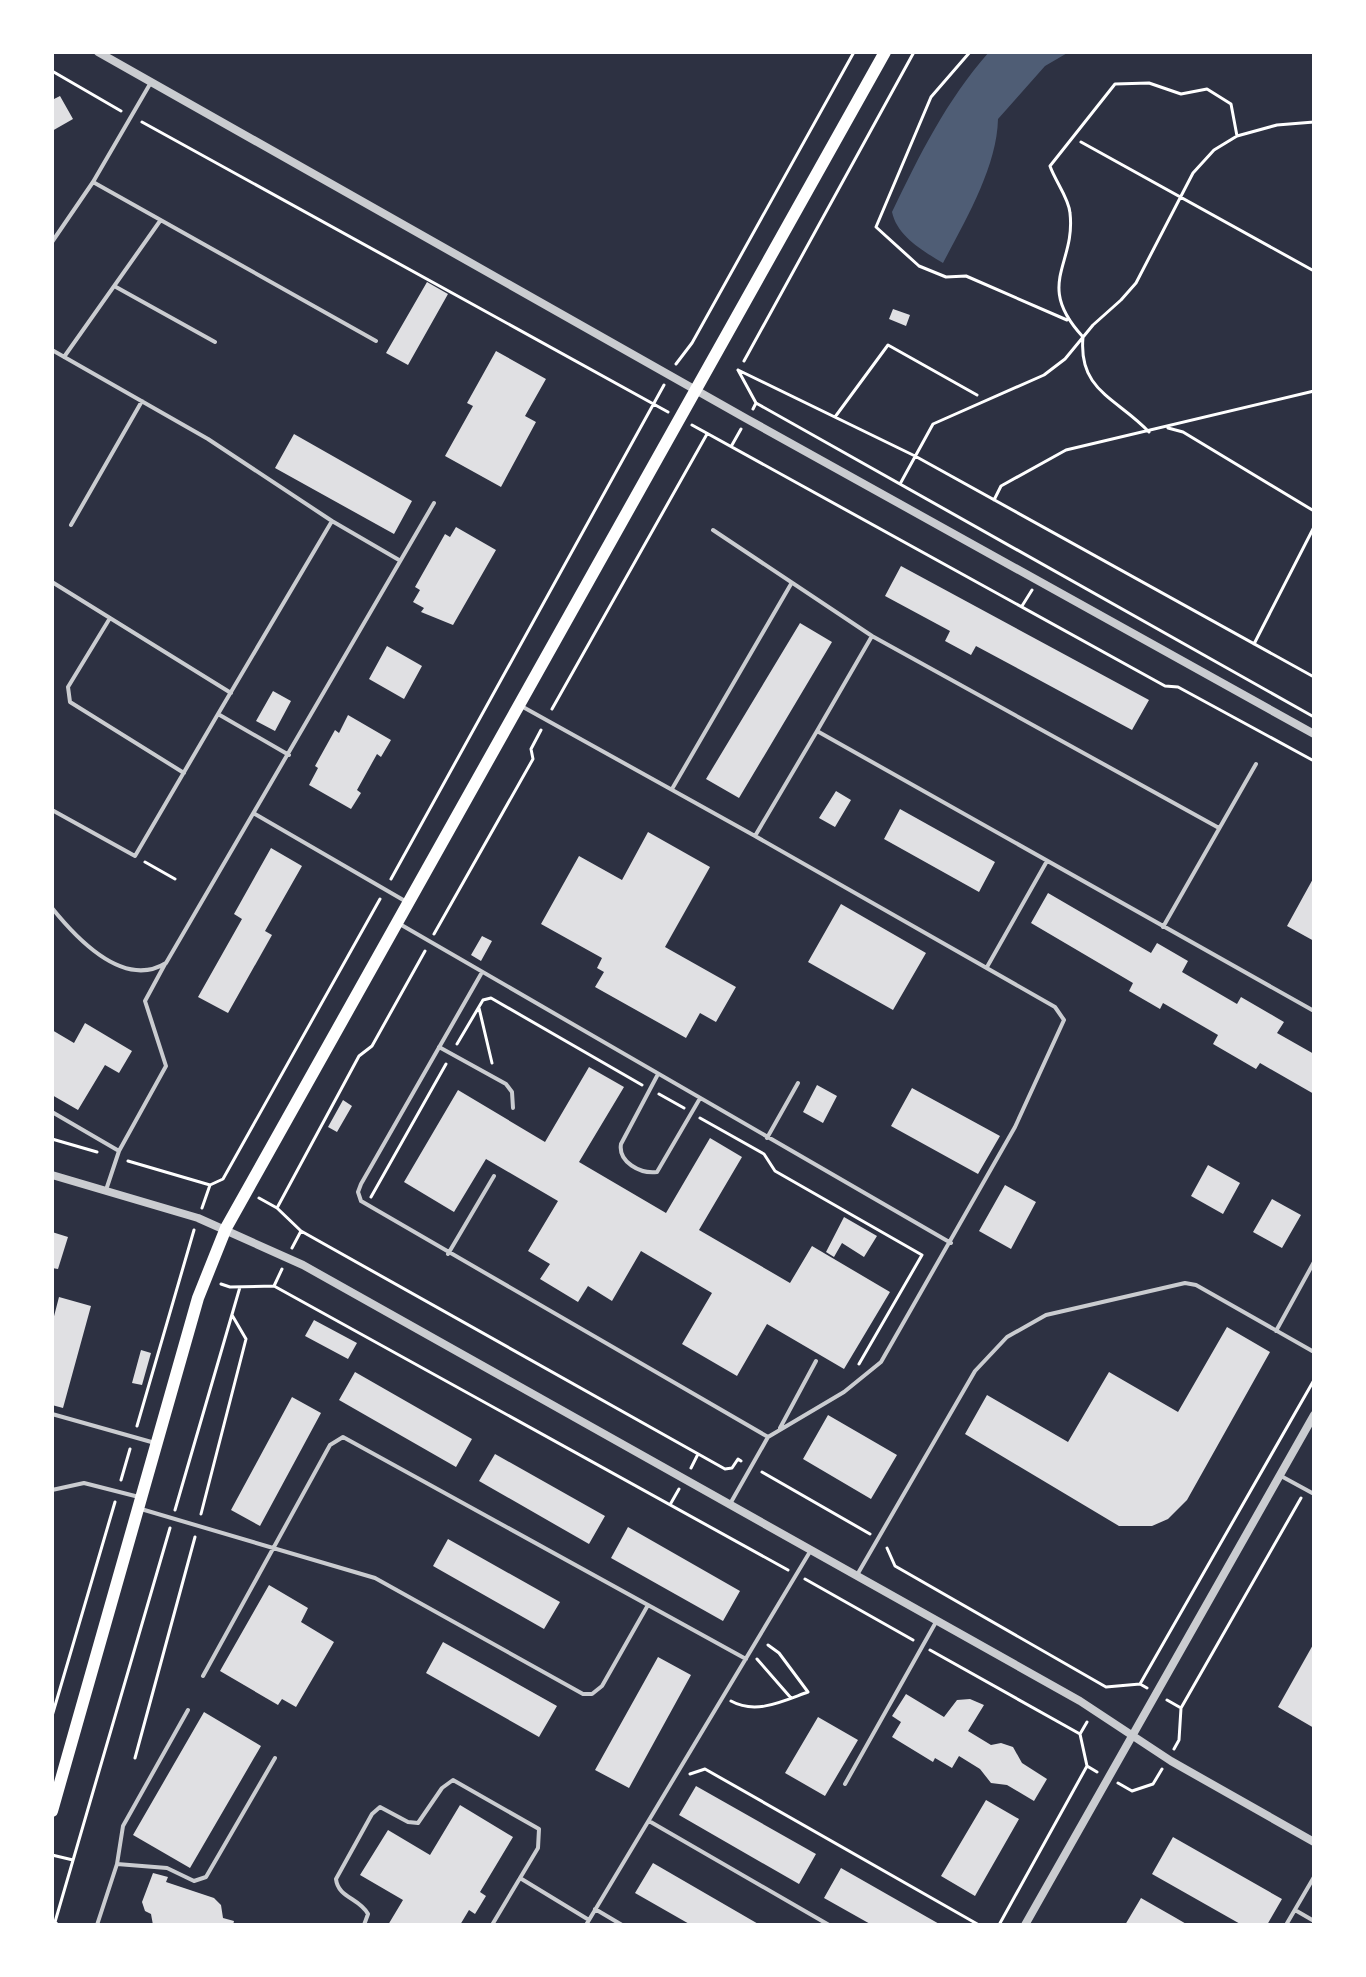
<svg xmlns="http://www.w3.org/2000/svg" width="1366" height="1977" viewBox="0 0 1366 1977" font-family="Lato,sans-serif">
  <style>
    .water { fill: #4f5d75 }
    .building { fill: #e0e0e3 }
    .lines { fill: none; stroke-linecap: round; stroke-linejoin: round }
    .path { stroke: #fff; stroke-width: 3 }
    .service { stroke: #caccd0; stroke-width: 4 }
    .minor { stroke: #caccd0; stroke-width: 8 }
    .secondary { stroke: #fff; stroke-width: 12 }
  </style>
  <rect width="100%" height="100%" fill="#2d3142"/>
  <path class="water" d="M989 52H1069L1045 66 998 119C997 167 965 221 943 263 923 251 897 236 892 212 920 154 946 101 989 52Z"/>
  <path class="building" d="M52 95 54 99 60 96 73 119 52 131Z
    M427 282 448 294 408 365 386 353Z
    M893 309 910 315 906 326 889 319Z
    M496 351 546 379 525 416 536 422 501 487 445 456 473 406 467 403Z
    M294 434 412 501 394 534 275 468Z
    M456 527 496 550 453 625 421 612 424 608 413 602 420 590 415 587 445 534 450 537Z
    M901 566 1149 700 1132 730 976 646 971 655 945 641 950 631 885 596Z
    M800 623 832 642 739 798 706 779Z
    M387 646 422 666 404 699 369 679Z
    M273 691 291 701 275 731 256 721Z
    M348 715 391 740 381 757 377 754 357 790 361 793 351 809 309 785 318 768 315 766 335 730 339 733Z
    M836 791 851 800 835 827 819 818Z
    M900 809 995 862 979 892 884 839Z
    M648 832 710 867 665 947 736 987 716 1022 700 1013 686 1038 595 987 604 972 597 968 602 958 541 924 579 856 622 880Z
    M271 848 302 866 265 931 272 935 228 1013 198 997 242 919 234 914Z
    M1314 877V941L1287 926Z
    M1048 893 1151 953 1157 943 1188 961 1182 972 1237 1004 1241 997 1284 1022 1277 1033 1314 1054V1094L1260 1063 1256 1069 1213 1044 1218 1035 1163 1003 1160 1009 1129 991 1133 983 1031 923Z
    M841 904 926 953 893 1010 808 962Z
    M482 936 492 941 481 961 471 955Z
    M85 1023 132 1051 119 1073 105 1065 78 1110 52 1095V1030L74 1043Z
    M589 1067 624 1087 579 1162 666 1213 710 1138 742 1157 699 1230 790 1283 812 1246 890 1292 844 1369 767 1324 737 1376 682 1344 712 1293 641 1251 612 1301 588 1286 578 1302 540 1279 550 1264 528 1251 558 1201 486 1159 454 1212 404 1182 458 1090 545 1142Z
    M817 1085 837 1096 823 1123 803 1112Z
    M912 1088 1000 1136 978 1174 891 1126Z
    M343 1100 352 1106 337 1132 328 1127Z
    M1208 1165 1240 1183 1223 1214 1191 1196Z
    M1005 1185 1036 1202 1011 1249 979 1231Z
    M1272 1199 1301 1215 1282 1248 1253 1232Z
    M844 1217 877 1236 864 1257 842 1243 834 1257 826 1252Z
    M52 1232 68 1237 58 1269 52 1268Z
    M59 1297 91 1306 63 1408 52 1405V1324Z
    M314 1320 357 1343 348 1359 305 1336Z
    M1227 1327 1270 1352 1187 1500 1168 1519 1152 1526H1119L965 1434 987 1395 1068 1442 1109 1372 1178 1412Z
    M141 1350 151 1353 142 1385 132 1383Z
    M355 1372 472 1439 456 1467 339 1400Z
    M292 1397 321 1413 260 1526 231 1510Z
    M828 1415 897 1455 871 1499 803 1459Z
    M495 1454 605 1516 589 1544 479 1481Z
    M628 1527 740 1591 723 1621 611 1558Z
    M448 1539 560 1602 544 1629 433 1566Z
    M269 1585 308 1608 301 1622 334 1642 296 1707 282 1699 278 1705 220 1671Z
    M443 1642 557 1706 539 1737 426 1673Z
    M1314 1643V1728L1278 1707Z
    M658 1657 691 1675 629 1788 595 1770Z
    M906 1694 944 1717 957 1700 970 1699 984 1705 968 1731 991 1745 1001 1743 1013 1747 1022 1763 1047 1779 1034 1801 1007 1785 991 1783 980 1769 959 1756 952 1768 935 1758 933 1762 892 1737 901 1722 892 1716Z
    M204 1712 261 1746 190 1868 133 1835Z
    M818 1717 858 1740 825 1796 785 1773Z
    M696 1786 816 1854 799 1884 679 1815Z
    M986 1800 1019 1819 975 1896 941 1876Z
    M460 1805 513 1837 480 1892 486 1896 475 1914 469 1910 460 1925H388L403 1900 360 1875 388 1830 430 1855Z
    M1173 1837 1282 1899 1267 1925H1242L1152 1874Z
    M653 1863 760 1925H691L635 1893Z
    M841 1868 941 1925H872L824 1898Z
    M153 1873 168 1877 166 1882 214 1898 221 1905 223 1918 234 1921 233 1925H153L151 1914 145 1911 142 1902Z
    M1141 1898 1176 1918 1188 1925H1125Z"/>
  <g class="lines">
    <path class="path" d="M970 52 931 97 876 227 919 266 946 277 966 276 1067 320
      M52 71 121 111
      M142 122 668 412
      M1081 142 1314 271
      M744 361 914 52
      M676 364 692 343 854 52
      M738 370 915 456 1314 677
      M738 370 756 403 753 409
      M756 403 1314 717
      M835 417 888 345 977 395
      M692 425 1165 686 1178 687 1314 761
      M1168 428 1183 432 1314 511
      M1149 432C1117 398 1078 391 1083 337 1034 284 1076 265 1070 213 1069 198 1055 181 1050 166L1115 84 1149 83 1181 94 1207 89 1231 104 1237 136
      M732 445 741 429
      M900 484 933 424 1044 375 1065 359 1093 325 1121 300 1136 283 1193 173 1214 150 1237 136 1277 125 1314 122
      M994 500 1001 486 1066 450 1314 391
      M1022 606 1032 590
      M1254 644 1314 527
      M552 709 707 434
      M145 862 175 879
      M391 879 664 385
      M434 934 533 759 531 749 541 730
      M479 1008 492 1063
      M457 1044 483 1000 491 998 642 1085
      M659 1094 684 1108
      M700 1118 764 1154 775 1171 922 1255 859 1364
      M52 1139 97 1152
      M128 1161 210 1185 223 1179 380 899
      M371 1197 446 1064
      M259 1198 277 1208 301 1231 292 1248
      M202 1208 210 1185
      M277 1208 359 1056 372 1046 425 951
      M301 1231 725 1469 732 1468 738 1459 741 1461
      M221 1284 230 1287 274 1286 282 1269
      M274 1286 788 1570
      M137 1426 194 1230
      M691 1468 698 1454
      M762 1472 870 1534
      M121 1480 130 1449
      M671 1503 679 1489
      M175 1510 240 1287
      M201 1514 246 1339 232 1315
      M887 1548 895 1566 1106 1687 1140 1684 1147 1688
      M805 1579 913 1640
      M930 1650 1080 1734
      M757 1659 791 1698
      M1140 1684 1314 1380
      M1167 1700 1181 1708
      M731 1701C756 1715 783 1701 808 1692L779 1653 768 1645
      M52 1716 115 1502
      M1174 1749 1179 1740 1181 1708 1301 1498
      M135 1758 195 1537
      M1087 1766 1097 1772
      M690 1774 705 1769 979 1925
      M1118 1783 1132 1791 1153 1784 1162 1769
      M52 1855 73 1860
      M58 1925 55 1922 170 1528
      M999 1925 1087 1766 1080 1734 1087 1722"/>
    <path class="service" d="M93 182 376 341
      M52 242 93 182 150 84
      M116 287 215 342
      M52 350 208 439 332 521 399 560
      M64 357 160 221
      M71 525 142 401
      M713 530 872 636 1219 828
      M52 582 110 618 68 687 70 702 184 773
      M110 618 231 693
      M523 707 755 836 817 731 1314 1011
      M218 714 332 521
      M817 731 872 636
      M672 789 791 584
      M52 810 135 856 218 714 289 755
      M255 814 405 901
      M52 908C77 939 124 989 166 963L434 503
      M398 923 951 1243
      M1163 927 1256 764
      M987 967 1047 861
      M481 974 361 1184 358 1192 361 1201 768 1437
      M439 1047 506 1084 512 1092 513 1108
      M657 1076 621 1144C618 1162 640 1174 657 1172L699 1100
      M52 1112 119 1151
      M767 1138 798 1083
      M106 1190 119 1151 166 1066 145 1001 165 964
      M448 1254 494 1176
      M1276 1331 1314 1262
      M52 1414 155 1443
      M780 1428 816 1361
      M1281 1476 1314 1494
      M52 1490 84 1483 139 1497
      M730 1504 768 1437 844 1392 881 1362 1015 1127 1064 1020 1055 1007 755 836
      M141 1509 375 1578 583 1694H592L602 1686 648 1605
      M857 1575 975 1371 1007 1337 1046 1315 1185 1283 1196 1285 1314 1352
      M203 1676 330 1445 343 1437 746 1659
      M845 1784 936 1622
      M649 1821 829 1925
      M117 1864 167 1868 194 1881 206 1877 275 1758
      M520 1878 589 1920
      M595 1909 622 1925
      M1295 1910 1314 1921
      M97 1925 117 1864 123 1826 188 1710
      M364 1925 368 1914C360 1898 338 1898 336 1879L372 1814 380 1807 408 1822 418 1823 442 1788 453 1780 539 1829 538 1848 492 1925
      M586 1925 811 1550
      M1286 1925 1314 1877"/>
    <path class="minor" d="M98 52 747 419 1314 734
      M52 1175 198 1218 303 1265 1080 1701 1171 1761 1314 1842
      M1025 1925 1314 1415"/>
    <path class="secondary" d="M52 1811 198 1298 226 1228 885 52"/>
  </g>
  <rect width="1366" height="1977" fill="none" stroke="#ffffff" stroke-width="108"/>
</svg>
